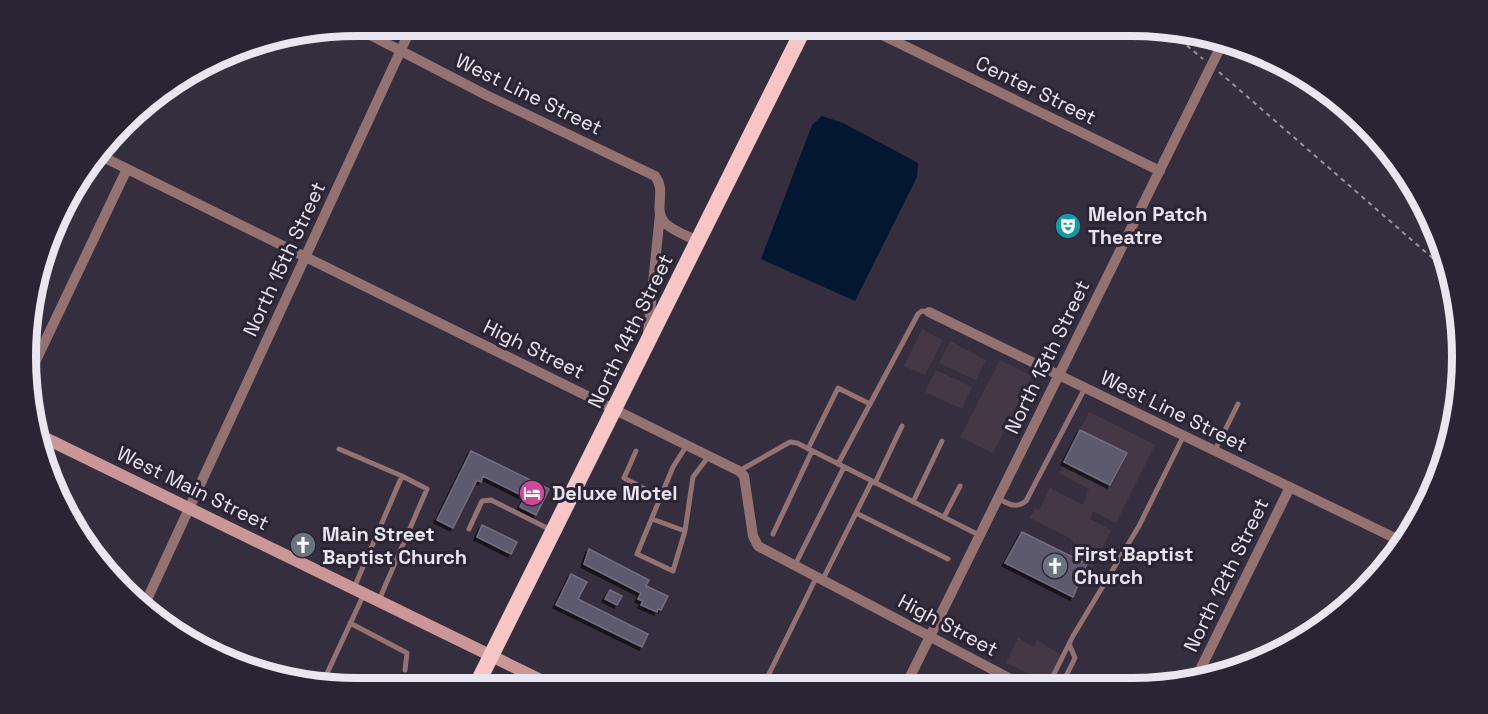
<svg xmlns="http://www.w3.org/2000/svg" width="1488" height="714" viewBox="0 0 1488 714" font-family="'Space Grotesk',sans-serif">
  <style>
    .education { fill: #443846 }
    .water { fill: #031730 }
    .building { fill: #5d5a6d; stroke: #726e81; stroke-width: 1.5; filter: url(#shadow) }
    .lines { fill: none; stroke-linecap: round; stroke-linejoin: round }
    .path { stroke: #9893a0; stroke-width: 2; stroke-dasharray: 4.5 4.5; stroke-linecap: butt }
    .service { stroke: #947272; stroke-width: 5 }
    .minor { stroke: #947272; stroke-width: 10 }
    .secondary { stroke: #cb9696; stroke-width: 12 }
    .trunk { stroke: #f9c6c6; stroke-width: 16 }
    .labels { text-anchor: middle; stroke-width: 6; stroke-linejoin: round; paint-order: stroke }
    .street-label { font-size: 20px; fill: #eae6f1; stroke: #2b2434 }
    .poi-label { font-size: 20px; font-weight: bold; fill: #eae6f1; stroke: #2b2434; text-anchor: start }
    .rim { fill: none; stroke: #eae6f1; stroke-width: 8 }
  </style>
  <defs>
    <filter id="shadow"><feDropShadow dx="-3" dy="3" stdDeviation="0" flood-color="#0009"/></filter>
  </defs>
  <rect width="100%" height="100%" fill="#352e3e"/>
  <path class="education" d="M922 329 943 340 925 375 904 366Z
    M950 341 986 360 976 380 939 363Z
    M1000 360 1032 376 993 453 960 437Z
    M936 370 972 387 962 409 925 392Z
    M1089 412 1155 445 1116 523 1093 511 1090 519 1111 530 1093 568 1069 555 1074 543 1070 538 1030 518 1035 508 1039 510 1050 488 1083 505 1089 489 1059 473 1064 462 1112 486 1128 454 1080 430Z
    M1018 638 1034 647 1037 640 1061 655 1049 683 1006 663Z"/>
  <path class="water" d="M822 116 843 123 918 163 917 177 855 301 761 259 812 125Z"/>
  <path class="building" d="M1080 430 1127 453 1110 485 1064 462Z
    M471 451 549 489 536 515 520 507 525 497 483 476 481 482 477 480 453 528 437 520Z
    M482 525 517 542 511 554 477 537Z
    M1022 532 1087 564 1073 597 1005 563Z
    M589 549 649 580 646 586 668 596 661 610 658 609 657 612 641 605 643 601 638 599 641 593 584 564Z
    M571 574 587 582 578 599 648 634 642 647 556 605Z
    M610 590 622 596 617 605 605 599Z"/>
  <g class="lines">
    <path class="path" d="M1173 34 1203 59
      M1219 72 1445 269"/>
    <path class="service" d="M687 445 673 467 637 554 673 571 685 531 693 477 709 456
      M339 449 402 476
      M808 449 838 388 868 403
      M1215 450 1238 404
      M636 451 624 478 660 497
      M838 464 918 314 922 311 929 312
      M739 471 790 442 797 443 979 535
      M875 483 902 426
      M999 499C1009 504 1016 509 1026 501L1085 388
      M913 502 942 441
      M856 513 948 559
      M944 517 960 486
      M652 519 685 531
      M469 529 482 501 491 500 551 530
      M773 534 812 451
      M795 565 844 467
      M822 581 872 481
      M354 588 402 476 427 489 379 600
      M350 623 407 653 405 670
      M325 678 340 685
      M767 678 816 578
      M323 682 364 594
      M1048 686 1073 636 1139 526 1184 435
      M1061 686 1075 658 1070 646
      M396 688 399 683"/>
    <path class="minor" d="M353 26 486 95 655 176C667 191 653 209 664 222 672 231 688 236 698 241
      M864 26 1160 171
      M101 156 739 471 744 476 753 536 758 546 1024 686
      M929 312 1403 542
      M648 333 660 214
      M29 375 127 169
      M144 606 412 26
      M1195 680 1290 487
      M905 687 1222 44"/>
    <path class="secondary" d="M39 435 557 688"/>
    <path class="trunk" d="M475 688 805 26"/>
  </g>
  <defs>
    <g id="theatre-disc" transform="scale(1.35)"><circle r="9.5" fill="#0f9aa8" stroke="#2b2434"/><path d="M-5-5.5Q0-4 5-5.5V0Q5 5 0 6Q-5 5-5 0ZM-3.3-2.5H-1v1.5H-3.3ZM1-2.5H3.3v1.5H1ZM-2.8 1Q0 5.5 2.8 1Z" fill="#fff"/></g>
    <g id="hotel-disc" transform="scale(1.35)"><circle r="9.5" fill="#d1479c" stroke="#2b2434"/><path d="M-6-4.5h1.5V1H6V5H4.5V3h-9V5H-6ZM-4 0a1.8 1.8 0 1 1 3.6 0ZM.5 0V-2.5h3Q6-2.5 6 0Z" fill="#fff"/></g>
    <g id="church-disc" transform="scale(1.35)"><circle r="9.5" fill="#6b7280" stroke="#2b2434"/><path d="M-1.2-6h2.4v3.5h3.3v2.4h-3.3V6h-2.4V-.1h-3.3v-2.4h3.3Z" fill="#fff"/></g>
  </defs>
  <g fill-rule="evenodd">
    <use href="#theatre-disc" x="1068" y="226"/>
    <use href="#hotel-disc" x="532" y="493"/>
    <use href="#church-disc" x="303" y="545"/>
    <use href="#church-disc" x="1055" y="566"/>
  </g>
  <g class="labels">
    <g class="street-label">
      <text transform="translate(1036 90) rotate(26)" y="7">Center Street</text>
      <text transform="translate(529 94) rotate(26)" y="7">West Line Street</text>
      <text transform="translate(284 259) rotate(-65)" y="7">North 15th Street</text>
      <text transform="translate(630 331) rotate(-64)" y="7">North 14th Street</text>
      <text transform="translate(534 349) rotate(26)" y="7">High Street</text>
      <text transform="translate(1047 357) rotate(-64)" y="7">North 13th Street</text>
      <text transform="translate(1174 411) rotate(26)" y="7">West Line Street</text>
      <text transform="translate(193 488) rotate(26)" y="7">West Main Street</text>
      <text transform="translate(1226 575) rotate(-64)" y="7">North 12th Street</text>
      <text transform="translate(948 625) rotate(28)" y="7">High Street</text>
    </g>
    <g class="poi-label">
      <text x="1088" y="221">Melon Patch<tspan x="1088" dy="23">Theatre</tspan></text>
      <text x="552" y="500">Deluxe Motel</text>
      <text x="322" y="541">Main Street<tspan x="322" dy="23">Baptist Church</tspan></text>
      <text x="1074" y="561">First Baptist<tspan x="1074" dy="23">Church</tspan></text>
    </g>
  </g>
  <path d="M0 0H1488V714H0ZM357 36H1131A321 321 0 0 1 1452 357V357A321 321 0 0 1 1131 678H357A321 321 0 0 1 36 357V357A321 321 0 0 1 357 36Z" fill="#2b2434" fill-rule="evenodd"/>
  <path class="rim" d="M357 36H1131A321 321 0 0 1 1452 357V357A321 321 0 0 1 1131 678H357A321 321 0 0 1 36 357V357A321 321 0 0 1 357 36Z"/>
</svg>
